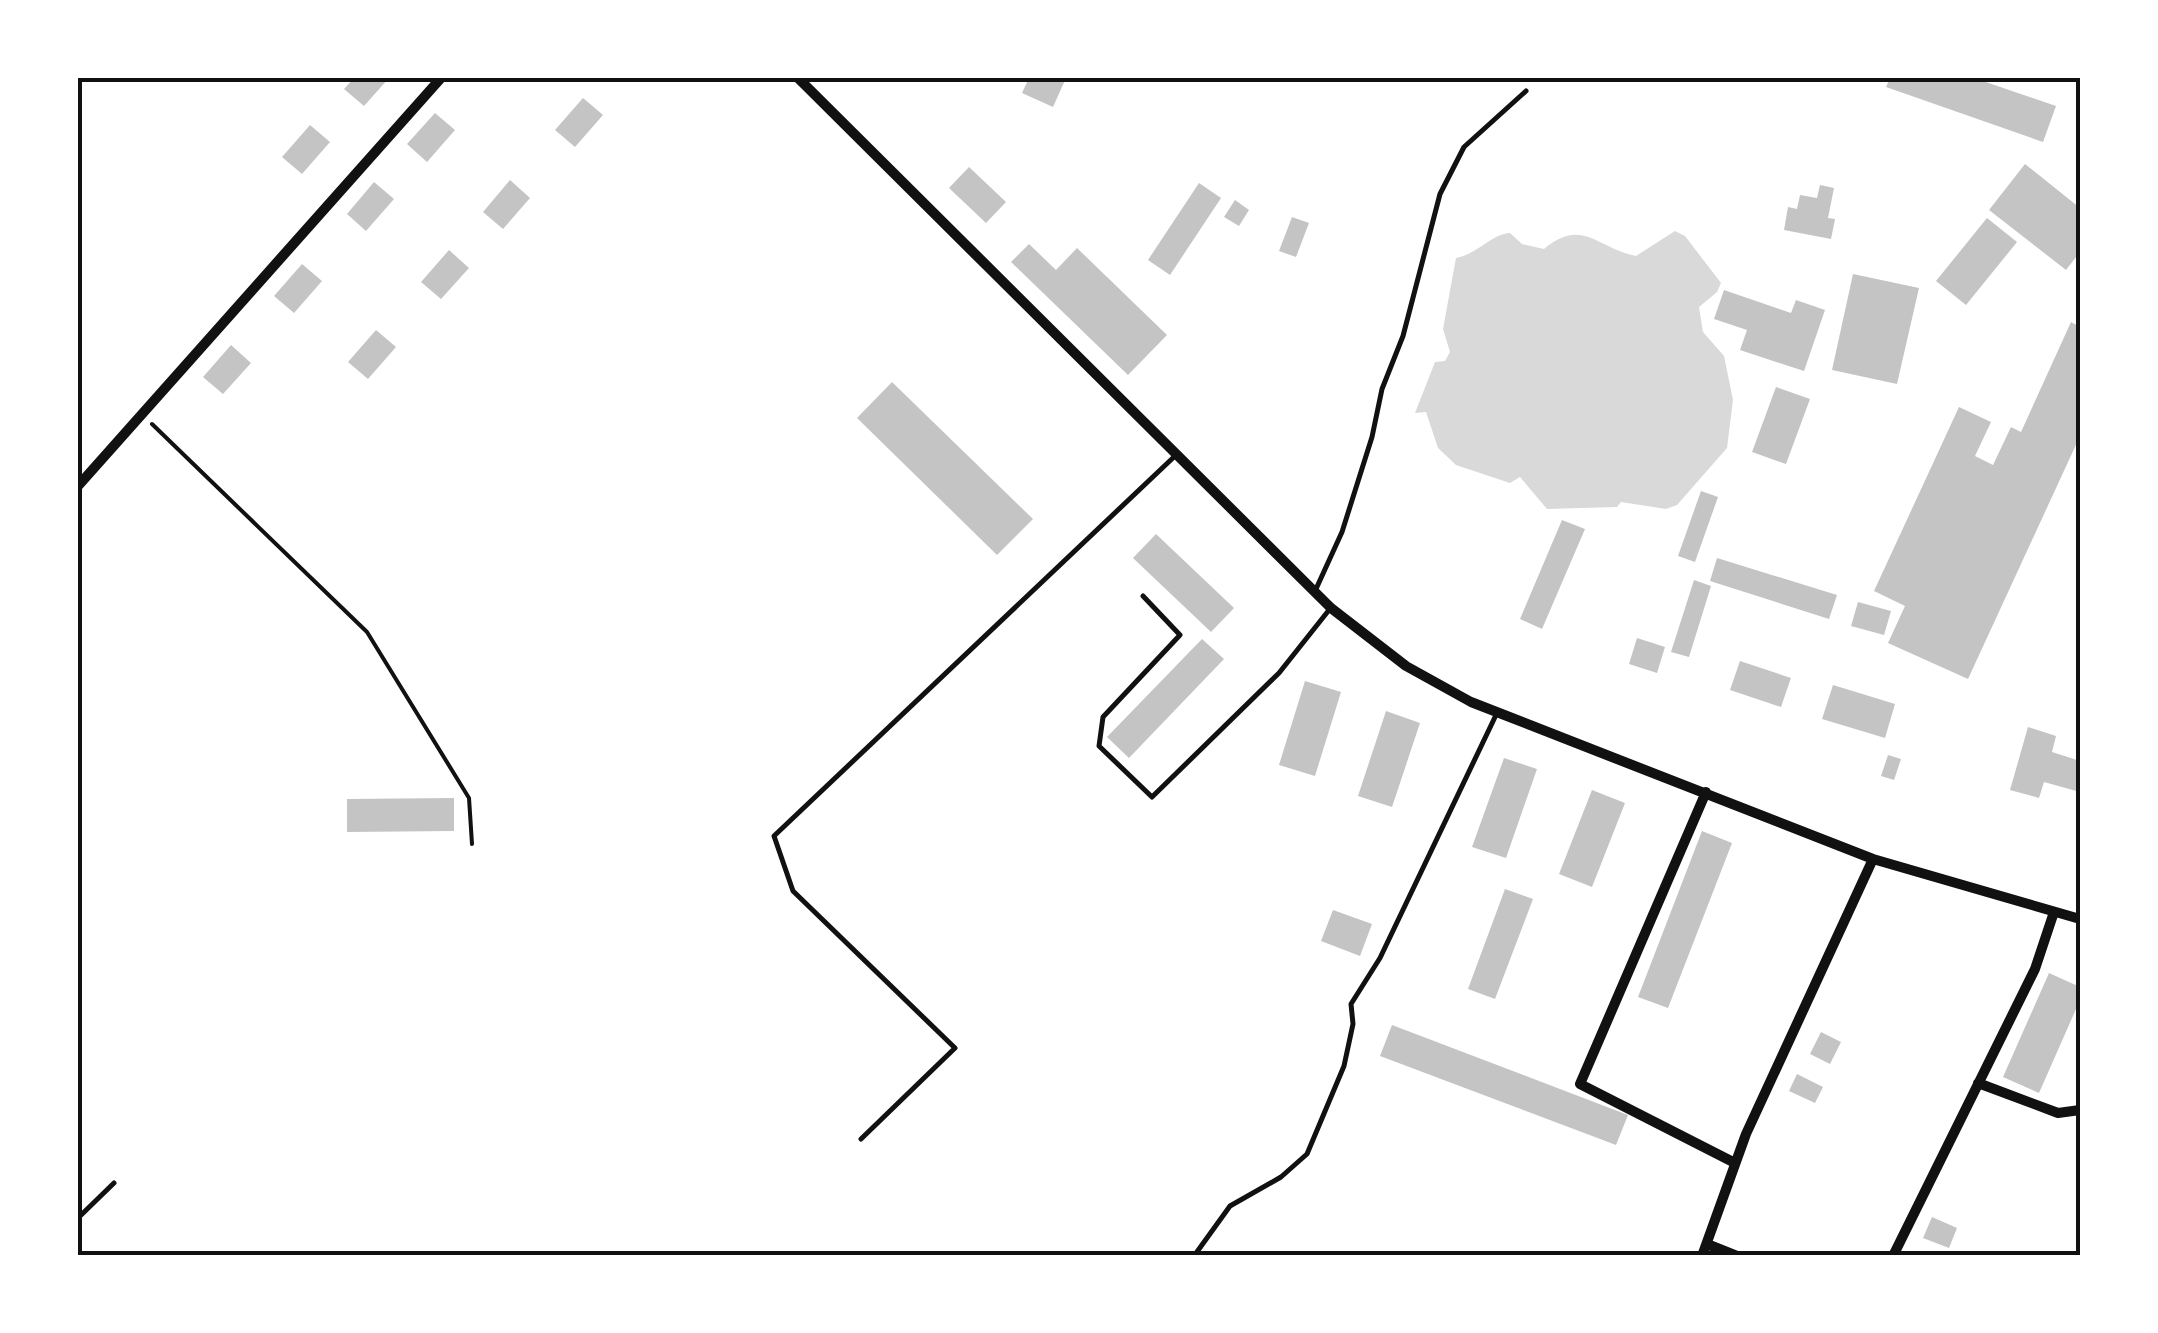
<svg xmlns="http://www.w3.org/2000/svg" width="2158" height="1333" viewBox="0 0 2158 1333" font-family="'Source Serif 4',serif">
  <style>
    .water { fill: #d9d9d9 }
    .building { fill: #c4c4c4 }
    .lines { fill: none; stroke-linecap: round; stroke-linejoin: round }
    .path { stroke: #111; stroke-width: 4 }
    .service { stroke: #111; stroke-width: 5 }
    .minor { stroke: #111; stroke-width: 10 }
    .neatline { fill: none; stroke: #111; stroke-width: 4 }
  </style>
  <rect width="100%" height="100%" fill="#fff"/>
  <path class="water" d="M1675 231 1685 236 1721 283 1717 292 1699 307 1703 332 1724 356 1733 400 1727 448 1677 505 1666 509 1621 502 1617 507 1547 509 1520 477 1510 483 1456 465 1438 448 1426 412 1415 413 1435 362 1445 361 1450 352 1443 329 1456 258C1478 254 1491 234 1510 233L1522 244 1544 249C1583 217 1596 248 1636 256Z"/>
  <path class="building" d="M354 78H389L364 106 344 89Z
    M1029 78H1066L1053 107 1022 93Z
    M1890 78H1974L2056 106 2043 142 1886 87Z
    M583 98 603 115 575 147 555 130Z
    M435 113 455 130 427 162 407 144Z
    M310 125 330 142 302 174 282 157Z
    M2025 164 2080 208V252L2066 270 1989 210Z
    M969 167 1006 202 986 223 949 188Z
    M510 180 530 198 503 229 483 212Z
    M374 182 394 199 366 231 347 214Z
    M1199 183 1221 198 1170 275 1148 260Z
    M1820 185 1834 188 1828 218 1835 219 1831 239 1784 230 1788 207 1797 209 1800 195 1817 198Z
    M1235 200 1249 210 1239 226 1224 217Z
    M1292 217 1309 223 1296 257 1279 251Z
    M1987 218 2017 242 1966 305 1936 281Z
    M1029 244 1056 270 1077 248 1167 335 1128 375 1011 262Z
    M449 250 469 268 441 299 421 282Z
    M302 264 322 281 294 313 274 296Z
    M1853 274 1919 288 1897 384 1832 370Z
    M1724 290 1791 313 1796 300 1825 310 1804 371 1740 350 1747 330 1714 319Z
    M2071 322 2080 327V436L1968 679 1888 643 1905 606 1874 591 1959 407 1991 422 1975 456 1993 465 2011 427 2021 432Z
    M376 330 396 347 368 379 348 362Z
    M231 345 251 363 223 394 203 377Z
    M892 382 1033 519 997 555 857 418Z
    M1776 387 1810 399 1786 464 1752 452Z
    M1701 491 1718 497 1695 562 1678 556Z
    M1562 520 1585 529 1542 629 1520 619Z
    M1156 534 1234 608 1211 632 1133 558Z
    M1717 558 1837 595 1829 619 1710 581Z
    M1694 580 1711 586 1689 657 1671 652Z
    M1858 602 1891 611 1884 635 1851 626Z
    M1637 638 1665 647 1657 673 1629 664Z
    M1202 639 1224 659 1129 758 1107 737Z
    M1740 661 1791 678 1781 707 1730 690Z
    M1305 681 1341 692 1315 776 1279 765Z
    M1833 685 1895 704 1885 738 1822 719Z
    M1386 711 1420 723 1392 807 1358 796Z
    M2028 727 2056 736 2052 752 2080 761V792L2044 782 2039 798 2010 790Z
    M1888 755 1901 759 1894 780 1881 776Z
    M1504 758 1537 769 1506 858 1472 847Z
    M1592 790 1625 803 1592 887 1559 874Z
    M454 798V831L347 832V799Z
    M1702 831 1732 843 1668 1008 1638 997Z
    M1505 889 1533 899 1495 999 1468 989Z
    M1333 910 1372 924 1360 956 1321 941Z
    M2049 973 2080 987V1000L2039 1093 2003 1077Z
    M1392 1025 1628 1115 1616 1145 1380 1056Z
    M1821 1032 1841 1042 1830 1064 1810 1054Z
    M1797 1074 1823 1087 1815 1103 1789 1091Z
    M1932 1217 1957 1228 1949 1248 1923 1238Z"/>
  <g class="lines">
    <path class="path" d="M152 424 367 632 469 798 472 844"/>
    <path class="service" d="M1316 589 1342 532 1372 437 1382 389 1403 336 1440 194 1464 147 1526 91
      M1143 596 1180 635 1103 717 1099 746 1152 797 1279 673 1329 610
      M861 1139 955 1048 793 891 774 836 1176 455
      M78 1218 114 1183
      M1194 1256 1230 1206 1281 1177 1307 1154 1344 1066 1353 1024 1351 1004 1380 958 1496 715"/>
    <path class="minor" d="M798 78 1331 608 1406 666 1471 702 1873 859 2080 919
      M78 486 441 78
      M1706 792 1580 1084 1735 1163
      M1978 1083 2058 1113 2080 1110
      M1707 1244 1737 1256
      M1702 1256 1746 1134 1873 859
      M1893 1256 2035 969 2054 912"/>
  </g>
  <rect width="2158" height="1333" fill="none" stroke="#ffffff" stroke-width="160"/>
  <rect x="80" y="80" width="1998" height="1173" class="neatline"/>
</svg>
